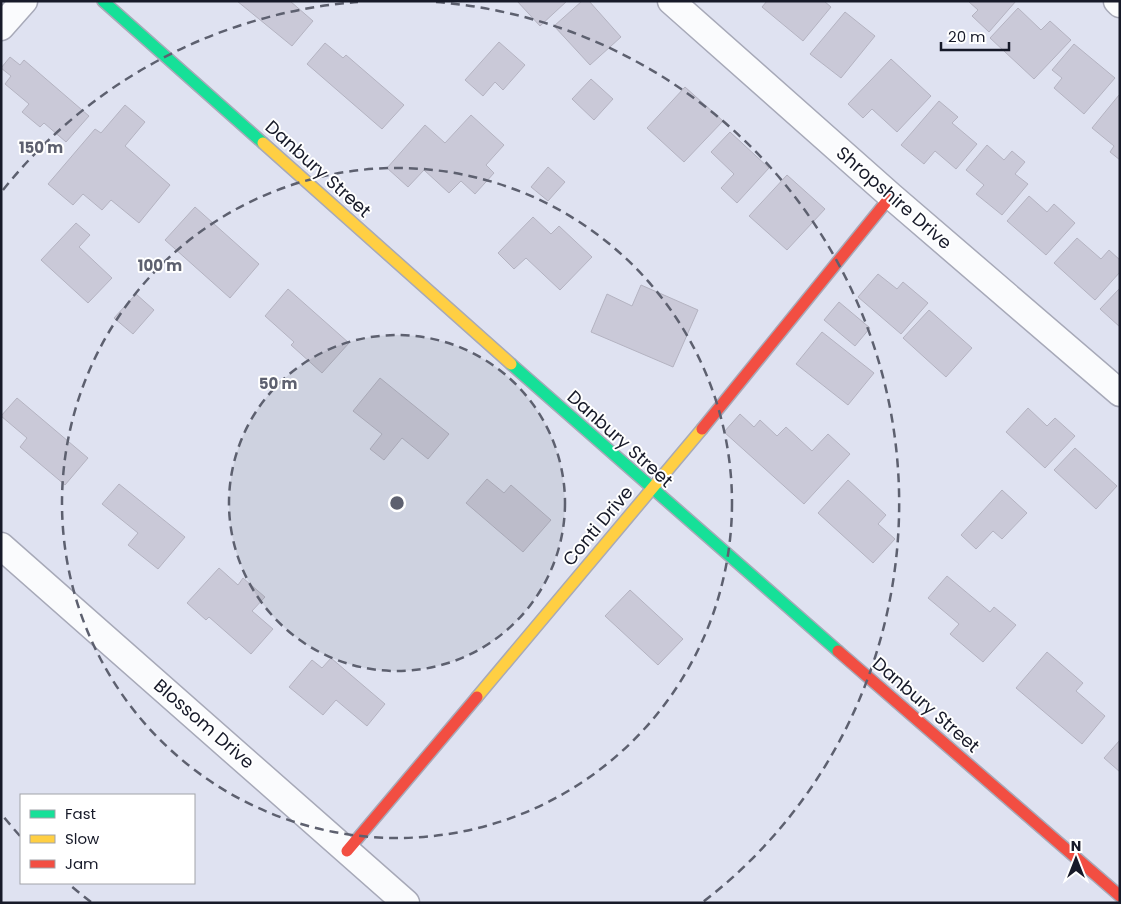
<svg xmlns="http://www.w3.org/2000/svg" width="1121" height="904" viewBox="0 0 1121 904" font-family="Poppins,sans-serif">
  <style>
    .building { fill: #cac9d8; stroke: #b4b3c1 }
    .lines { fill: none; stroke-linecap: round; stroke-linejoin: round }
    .street-casing { stroke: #a7a9b8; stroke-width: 29 }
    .fast-casing { stroke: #a7a9b8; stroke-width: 14 }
    .slow-casing { stroke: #a7a9b8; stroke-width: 14 }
    .jam-casing { stroke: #a7a9b8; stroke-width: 14 }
    .street { stroke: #fafbfd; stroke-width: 26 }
    .fast { stroke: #16e098; stroke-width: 11 }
    .slow { stroke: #ffcf43; stroke-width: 11 }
    .jam { stroke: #f24e42; stroke-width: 11 }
    .ring { fill: none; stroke: #5d606f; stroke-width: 2.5; stroke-dasharray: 9 6 }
    .labels { text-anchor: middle; stroke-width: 4; stroke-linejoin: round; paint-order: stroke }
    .street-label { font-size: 18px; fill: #171a29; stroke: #fff }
    .centre { fill: #5d606f; stroke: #fff; stroke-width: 2.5 }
    .ring-label { font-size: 15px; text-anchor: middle; font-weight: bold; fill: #5d606f; stroke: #fff; stroke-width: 4; stroke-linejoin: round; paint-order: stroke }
  </style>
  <rect width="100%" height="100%" fill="#dfe2f1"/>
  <path class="building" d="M237 1H290L313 21 292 46Z
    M517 1H567L540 26Z
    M582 1H589L621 37 590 65 554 26Z
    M767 1H824L831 7 803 41 762 7Z
    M968 1H1016L989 32 972 16 978 10Z
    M1018 8 1041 30 1050 21 1071 40 1034 79 990 38Z
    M845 12 875 36 841 78 810 54Z
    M499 42 525 65 503 90 495 82 483 96 465 80Z
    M325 43 343 58 346 55 404 105 382 129 307 64Z
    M1074 44 1115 78 1084 114 1054 88 1062 78 1052 70Z
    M10 57 20 65 24 60 89 116 66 142 44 123 40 127 22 112 29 104 5 84 11 76 1 68Z
    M891 59 931 96 897 132 872 109 863 118 848 104Z
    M591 79 613 99 594 120 572 99Z
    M685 87 723 121 684 162 647 128Z
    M1119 95 1120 96V160L1110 152 1114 146 1092 128Z
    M939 101 958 117 952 123 977 144 956 169 935 151 924 164 901 145Z
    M125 105 145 122 125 146 170 185 139 223 111 200 102 210 83 194 73 205 48 184 95 129 101 133Z
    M471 115 504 145 486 165 494 173 475 194 461 181 449 193 424 170 408 187 387 168 425 125 445 143Z
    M730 132 769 168 737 203 721 188 734 174 711 152Z
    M987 145 1004 160 1012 151 1025 162 1015 174 1028 184 1002 215 976 194 984 185 966 170Z
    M548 167 565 182 548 201 531 187Z
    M787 175 825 209 787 250 749 216Z
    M1029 196 1047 212 1054 204 1075 223 1046 255 1007 221Z
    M195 207 259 264 230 298 165 240Z
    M533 217 551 234 559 226 592 257 560 290 526 258 514 269 498 253Z
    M76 223 90 235 79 247 112 278 88 303 41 260Z
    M1077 238 1101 259 1109 250 1120 260V272L1095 300 1054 263Z
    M878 274 897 289 903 282 928 303 901 334 858 297Z
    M641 285 698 310 673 367 591 332 607 294 632 306Z
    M1120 288V327L1100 309Z
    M288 289 349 343 322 373 291 345 294 342 265 316Z
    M136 294 154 310 133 334 114 318Z
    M839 302 870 328 855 346 824 320Z
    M929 310 972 348 946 377 903 338Z
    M822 332 874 373 848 405 796 364Z
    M380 378 449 434 428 459 402 438 384 460 370 449 382 434 353 411Z
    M17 398 88 458 65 485 20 447 27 438 1 416Z
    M1028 408 1047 426 1055 418 1075 436 1045 468 1006 432Z
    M740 414 754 427 760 420 777 436 786 427 812 451 828 434 850 454 804 504 724 432Z
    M1075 448 1117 486 1096 509 1054 470Z
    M487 479 504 493 511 485 551 520 523 552 466 503Z
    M848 480 886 515 878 524 895 539 873 563 818 513Z
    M119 484 185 537 158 569 128 545 138 533 102 504Z
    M1002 490 1027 513 1002 539 993 531 976 549 961 535Z
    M219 568 238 585 243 578 265 597 252 611 273 629 251 654 209 617 206 620 187 603Z
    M947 576 990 612 994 607 1016 625 983 662 950 634 959 624 928 598Z
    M630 590 683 639 658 665 605 616Z
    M1047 652 1083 683 1076 691 1105 716 1082 744 1016 688Z
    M331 658 385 704 367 726 336 700 323 715 289 687 312 660 322 668Z
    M1120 740V772L1104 758Z"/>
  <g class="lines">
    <g class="street-casing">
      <path id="street" d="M671 1 891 196 1120 393
        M1117 1 1120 4
        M1 27 24 1
        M1 546 406 903"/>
    </g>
    <g class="fast-casing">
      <path id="fast" d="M103 1 263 143
        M511 364 838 651"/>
    </g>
    <g class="slow-casing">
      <path id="slow" d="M263 143 511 364
        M477 697 702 429"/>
    </g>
    <g class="jam-casing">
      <path id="jam" d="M702 429 891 196
        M838 651 1120 896
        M347 851 477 697"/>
    </g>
    <use href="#street" class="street"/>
    <use href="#fast" class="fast"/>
    <use href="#slow" class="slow"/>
    <use href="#jam" class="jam"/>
  </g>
  <circle cx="397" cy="503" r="168" fill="#5d606f" fill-opacity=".12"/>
  <g class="ring">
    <circle cx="397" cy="503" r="168"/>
    <circle cx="397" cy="503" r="335"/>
    <path d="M91 902A503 503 0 0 1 70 885M20 836A503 503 0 0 1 3 816M3 190A503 503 0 0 1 358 2M436 2A503 503 0 0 1 703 902"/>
  </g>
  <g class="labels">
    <g class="street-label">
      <text transform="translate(318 169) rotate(42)" y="6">Danbury Street</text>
      <text transform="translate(894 198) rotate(41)" y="6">Shropshire Drive</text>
      <text transform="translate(620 439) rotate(42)" y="6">Danbury Street</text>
      <text transform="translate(598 526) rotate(-50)" y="6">Conti Drive</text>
      <text transform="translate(926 705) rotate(41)" y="6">Danbury Street</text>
      <text transform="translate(204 724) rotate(41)" y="6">Blossom Drive</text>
    </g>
  </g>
  <circle cx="397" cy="503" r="8" class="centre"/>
  <g class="ring-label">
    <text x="41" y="153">150 m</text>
    <text x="160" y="271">100 m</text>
    <text x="278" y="389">50 m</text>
  </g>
  <rect width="1121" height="904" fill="none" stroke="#171a29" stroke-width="5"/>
  <rect x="20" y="794" width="175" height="90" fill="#ffffff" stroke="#a2a3a9"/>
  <rect x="30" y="810" width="25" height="8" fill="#16e098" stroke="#a2a3a9"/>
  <text x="65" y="819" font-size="15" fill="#171a29">Fast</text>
  <rect x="30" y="835" width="25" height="8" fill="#ffcf43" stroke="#a2a3a9"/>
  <text x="65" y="844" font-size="15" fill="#171a29">Slow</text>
  <rect x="30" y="860" width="25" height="8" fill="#f24e42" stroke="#a2a3a9"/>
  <text x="65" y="869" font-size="15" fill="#171a29">Jam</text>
  <g transform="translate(1076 859)" stroke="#ffffff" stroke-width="4" paint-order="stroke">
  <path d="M0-4L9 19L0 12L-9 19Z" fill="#171a29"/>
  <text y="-8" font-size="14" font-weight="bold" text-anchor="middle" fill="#171a29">N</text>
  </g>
  <path d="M941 42v8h68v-8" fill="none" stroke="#171a29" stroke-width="2.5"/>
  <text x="948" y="42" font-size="15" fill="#171a29" stroke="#ffffff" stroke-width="4" paint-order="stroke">20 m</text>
</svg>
